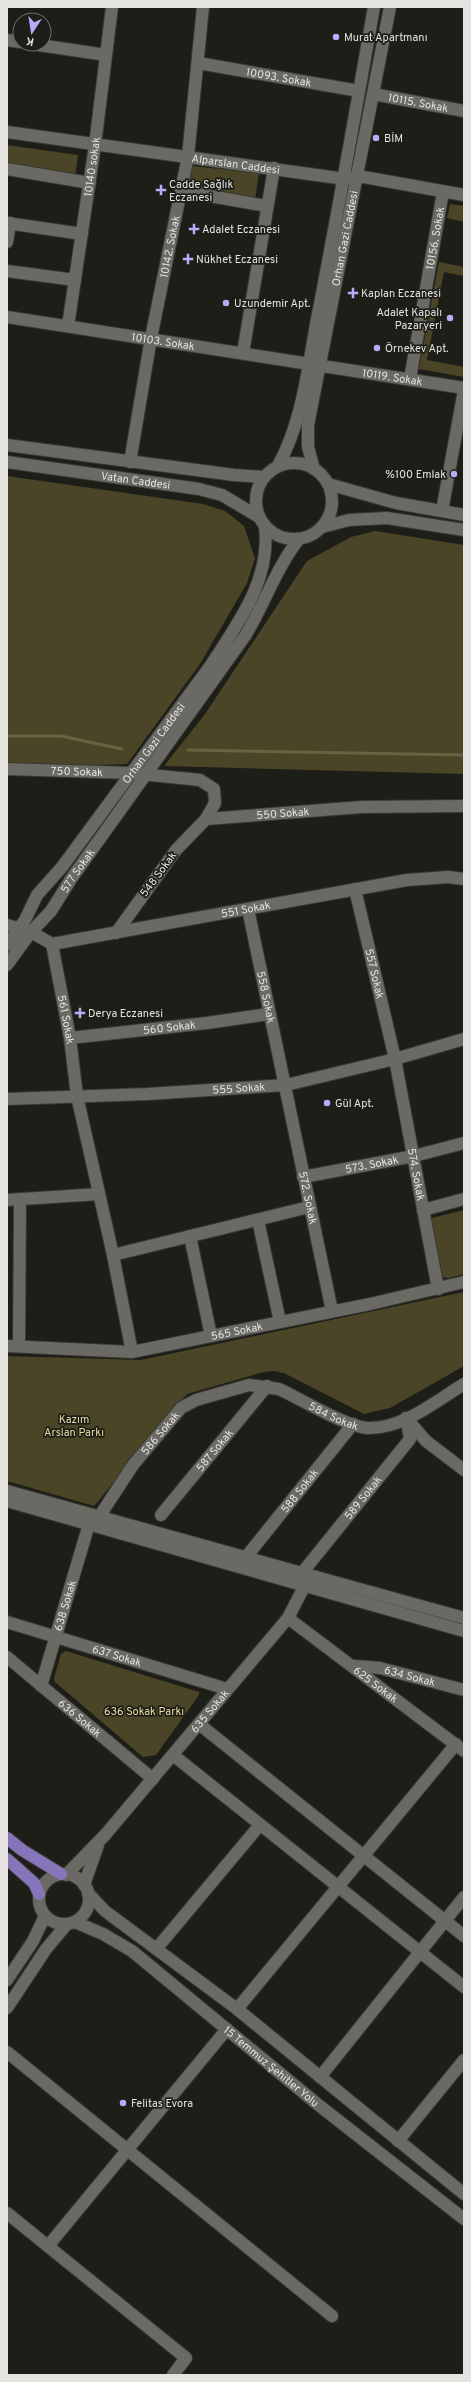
<svg xmlns="http://www.w3.org/2000/svg" width="471" height="2382" viewBox="0 0 471 2382" font-family="Overpass,sans-serif">
  <style>
    .green { fill: #4a4526 }
    .lines { fill: none; stroke-linecap: round; stroke-linejoin: round }
    .stream { stroke: #696342; stroke-width: 3 }
    .minor-casing { stroke: #383834; stroke-width: 14 }
    .major-casing { stroke: #383834; stroke-width: 14 }
    .minor { stroke: #6a6963; stroke-width: 12 }
    .major { stroke: #8676b9; stroke-width: 12 }
    .poi-dot { fill: #b8abf7; stroke: #1e1e18; stroke-width: 1.5 }
    .labels { text-anchor: middle; stroke-width: 3.5; stroke-linejoin: round; paint-order: stroke }
    .poi-label { font-size: 11px; fill: #e4e3e0; stroke: #1e1e18; text-anchor: start }
    .street-label { font-size: 11px; fill: #e4e3e0; stroke: #1e1e18 }
    .park-label { font-size: 11px; fill: #e6dca0; stroke: #1e1e18 }
  </style>
  <rect width="100%" height="100%" fill="#1e1e18"/>
  <path class="green" d="M7 145 78 155 75 176 7 166Z
    M191 166 259 173 255 200 189 187Z
    M450 204 464 206V222L447 218Z
    M439 262 464 267V276L444 272 427 360 464 367V377L419 369Z
    M7 476 203 504 225 511 244 526 255 558 247 583 200 664 127 764 7 768Z
    M375 531 464 545V774L164 766 205 714 307 561 351 537Z
    M464 1210V1274L448 1278 442 1277 431 1221 432 1218Z
    M464 1292V1366L390 1408 364 1414 284 1373 274 1371 264 1372 187 1394 94 1506 7 1481V1356L141 1360Z
    M66 1651 199 1692V1695L156 1755 143 1757 55 1682 54 1678 61 1654Z"/>
  <g class="lines">
    <path class="stream" d="M7 736H61L122 749
      M188 750 464 755"/>
    <g class="minor-casing">
      <g id="minor">
        <path d="M7 40 20 42"/>
        <path d="M32 44 106 55"/>
        <path id="s1" d="M198 63 359 91"/>
        <path id="s2" d="M373 94 464 111"/>
        <path id="s3" d="M7 132 345 179 358 176 464 195"/>
        <path d="M7 169 90 183"/>
        <path d="M181 191 267 206"/>
        <path d="M7 223 82 234"/>
        <path d="M7 242 10 223"/>
        <path d="M7 271 75 280"/>
        <path id="s4" d="M7 317 464 388"/>
        <path id="s5" d="M68 326 95 145 112 7"/>
        <path d="M243 353 274 168"/>
        <path id="s6" d="M410 379 443 192"/>
        <path d="M7 445 234 475 264 477"/>
        <path id="s7" d="M7 462 199 489 222 495 259 517"/>
        <path id="s8" d="M130 462 151 338 188 156 203 7"/>
        <circle cx="294" cy="501" r="38"/>
        <path d="M278 466C303 421 308 365 318 314 338 212 356 109 374 7"/>
        <path id="s9" d="M314 469 308 447V425L390 7"/>
        <path d="M328 484 396 503 464 515"/>
        <path d="M442 511 464 390"/>
        <path d="M322 527 349 520 387 518 464 530"/>
        <path id="s10" d="M7 769 131 773 200 780 214 789 215 803 206 819 176 850 116 933"/>
        <path id="s11" d="M206 819 362 807 464 806"/>
        <path id="s12" d="M355 889 395 1059 438 1289"/>
        <path id="s13" d="M248 909 332 1311"/>
        <path id="s14" d="M7 925 31 932 52 944 407 880 448 877 464 879"/>
        <path id="s15" d="M52 944 70 1038 77 1096 113 1255 132 1352"/>
        <path id="s16" d="M7 945 25 920 37 895 62 867 211 665C238 623 271 580 265 527"/>
        <path id="s17" d="M7 965 31 932 51 911 71 879 245 636C264 605 276 568 299 539"/>
        <path id="s18" d="M70 1038 207 1023 269 1014"/>
        <path id="s19" d="M7 1099 148 1094 286 1085 395 1059 464 1039"/>
        <path id="s20" d="M303 1177 414 1156 464 1143"/>
        <path d="M7 1200 99 1194"/>
        <path d="M423 1210 464 1199"/>
        <path d="M258 1220 280 1322"/>
        <path d="M190 1236 211 1336"/>
        <path d="M113 1255 309 1207"/>
        <path id="s21" d="M7 1346 132 1352 370 1304 464 1282"/>
        <path d="M19 1346 20 1199"/>
        <path d="M407 1419 426 1441 464 1470"/>
        <path d="M7 1491 464 1618"/>
        <path d="M7 1501 464 1631"/>
        <path id="s22" d="M161 1515 267 1386"/>
        <path id="s23" d="M99 1517 133 1465 181 1408 196 1400 249 1385 279 1389C301 1399 346 1427 368 1428 403 1429 436 1401 464 1384"/>
        <path id="s24" d="M246 1557 353 1424"/>
        <path id="s25" d="M288 1618 464 1751"/>
        <path id="s26" d="M7 1622 227 1689"/>
        <path id="s27" d="M7 1657 153 1779"/>
        <path id="s28" d="M354 1666 380 1668 464 1690"/>
        <path id="s29" d="M41 1686 89 1524"/>
        <path d="M199 1724 464 1936"/>
        <path d="M173 1755 464 1987"/>
        <circle cx="64" cy="1899" r="25"/>
        <path id="s30" d="M66 1875 105 1835 288 1618 305 1585 302 1573 410 1439 406 1418"/>
        <path d="M84 1885 98 1845"/>
        <path d="M88 1893 105 1911 237 2009 464 2194"/>
        <path id="s31" d="M75 1922 103 1934 132 1951 316 2103 464 2219"/>
        <path d="M157 1948 259 1826"/>
        <path d="M7 1980 33 1941 45 1916"/>
        <path d="M7 2008 46 1949 67 1924"/>
        <path d="M237 2009 456 1744"/>
        <path d="M7 2052 332 2316"/>
        <path d="M320 2077 464 1897"/>
        <path d="M398 2141 464 2060"/>
        <path d="M7 2213 186 2358 173 2375"/>
        <path d="M48 2246 227 2029"/>
      </g>
    </g>
    <g class="major-casing">
      <path id="major" d="M7 1838 22 1850 61 1874
        M7 1859 34 1883 39 1894"/>
    </g>
    <use href="#minor" class="minor"/>
    <use href="#major" class="major"/>
  </g>
  <g class="poi-dot">
    <circle cx="336" cy="37" r="4"/>
    <circle cx="376" cy="138" r="4"/>
    <path d="M159 184h4v4h4v4h-4v4h-4v-4h-4v-4h4z"/>
    <path d="M192 223h4v4h4v4h-4v4h-4v-4h-4v-4h4z"/>
    <path d="M186 253h4v4h4v4h-4v4h-4v-4h-4v-4h4z"/>
    <path d="M351 287h4v4h4v4h-4v4h-4v-4h-4v-4h4z"/>
    <circle cx="226" cy="303" r="4"/>
    <circle cx="450" cy="318" r="4"/>
    <circle cx="377" cy="348" r="4"/>
    <circle cx="454" cy="474" r="4"/>
    <path d="M78 1007h4v4h4v4h-4v4h-4v-4h-4v-4h4z"/>
    <circle cx="327" cy="1103" r="4"/>
    <circle cx="123" cy="2103" r="4"/>
  </g>
  <g class="labels">
    <g class="poi-label">
      <text x="344" y="41">Murat Apartmanı</text>
      <text x="384" y="142">BİM</text>
      <text x="169" y="188">Cadde Sağlık<tspan x="169" dy="13">Eczanesi</tspan></text>
      <text x="202" y="233">Adalet Eczanesi</text>
      <text x="196" y="263">Nükhet Eczanesi</text>
      <text x="361" y="297">Kaplan Eczanesi</text>
      <text x="234" y="307">Uzundemir Apt.</text>
      <text x="442" y="316" text-anchor="end">Adalet Kapalı<tspan x="442" dy="13">Pazaryeri</tspan></text>
      <text x="385" y="352">Örnekev Apt.</text>
      <text x="446" y="478" text-anchor="end">%100 Emlak</text>
      <text x="88" y="1017">Derya Eczanesi</text>
      <text x="335" y="1107">Gül Apt.</text>
      <text x="131" y="2107">Felitas Evora</text>
    </g>
    <g class="street-label">
      <text dy="4" stroke="none"><textPath href="#s1" startOffset="82">10093. Sokak</textPath></text>
      <text dy="4" stroke="none"><textPath href="#s2" startOffset="46">10115. Sokak</textPath></text>
      <text dy="4" stroke="none"><textPath href="#s3" startOffset="231">Alparslan Caddesi</textPath></text>
      <text dy="4" stroke="none"><textPath href="#s5" startOffset="161">10140 sokak</textPath></text>
      <text dy="4" stroke="none"><textPath href="#s9" startOffset="235">Orhan Gazi Caddesi</textPath></text>
      <text dy="4" stroke="none"><textPath href="#s6" startOffset="143">10156. Sokak</textPath></text>
      <text dy="4" stroke="none"><textPath href="#s8" startOffset="219">10142. Sokak</textPath></text>
      <text dy="4" stroke="none"><textPath href="#s4" startOffset="158">10103. Sokak</textPath></text>
      <text dy="4" stroke="none"><textPath href="#s4" startOffset="390">10119. Sokak</textPath></text>
      <text dy="4" stroke="none"><textPath href="#s7" startOffset="130">Vatan Caddesi</textPath></text>
      <text dy="4" stroke="none"><textPath href="#s16" startOffset="250">Orhan Gazi Caddesi</textPath></text>
      <text dy="4" stroke="none"><textPath href="#s10" startOffset="70">750 Sokak</textPath></text>
      <text dy="4" stroke="none"><textPath href="#s11" startOffset="77">550 Sokak</textPath></text>
      <text dy="4" stroke="none"><textPath href="#s17" startOffset="118">577 Sokak</textPath></text>
      <text transform="translate(158 874) rotate(-53)" y="4">548 Sokak</text>
      <text dy="4" stroke="none"><textPath href="#s14" startOffset="246">551 Sokak</textPath></text>
      <text dy="4" stroke="none"><textPath href="#s12" startOffset="87">557 Sokak</textPath></text>
      <text dy="4" stroke="none"><textPath href="#s13" startOffset="90">558 Sokak</textPath></text>
      <text dy="4" stroke="none"><textPath href="#s15" startOffset="77">561 Sokak</textPath></text>
      <text dy="4" stroke="none"><textPath href="#s18" startOffset="100">560 Sokak</textPath></text>
      <text dy="4" stroke="none"><textPath href="#s19" startOffset="232">555 Sokak</textPath></text>
      <text dy="4" stroke="none"><textPath href="#s20" startOffset="70">573. Sokak</textPath></text>
      <text dy="4" stroke="none"><textPath href="#s12" startOffset="292">574. Sokak</textPath></text>
      <text dy="4" stroke="none"><textPath href="#s13" startOffset="295">572. Sokak</textPath></text>
      <text dy="4" stroke="none"><textPath href="#s21" startOffset="232">565 Sokak</textPath></text>
      <text dy="4" stroke="none"><textPath href="#s23" startOffset="300">584 Sokak</textPath></text>
      <text dy="4" stroke="none"><textPath href="#s23" startOffset="104">586 Sokak</textPath></text>
      <text dy="4" stroke="none"><textPath href="#s22" startOffset="84">587 Sokak</textPath></text>
      <text dy="4" stroke="none"><textPath href="#s24" startOffset="85">588 Sokak</textPath></text>
      <text dy="4" stroke="none"><textPath href="#s30" startOffset="486">589 Sokak</textPath></text>
      <text dy="4" stroke="none"><textPath href="#s29" startOffset="84">638 Sokak</textPath></text>
      <text dy="4" stroke="none"><textPath href="#s26" startOffset="115">637 Sokak</textPath></text>
      <text dy="4" stroke="none"><textPath href="#s28" startOffset="57">634 Sokak</textPath></text>
      <text dy="4" stroke="none"><textPath href="#s25" startOffset="110">625 Sokak</textPath></text>
      <text dy="4" stroke="none"><textPath href="#s30" startOffset="218">635 Sokak</textPath></text>
      <text dy="4" stroke="none"><textPath href="#s27" startOffset="95">636 Sokak</textPath></text>
      <text dy="4" stroke="none"><textPath href="#s31" startOffset="245">15 Temmuz Şehitler Yolu</textPath></text>
    </g>
    <g class="park-label">
      <text x="74" y="1423">Kazım<tspan x="74" dy="13">Arslan Parkı</tspan></text>
      <text x="144" y="1715">636 Sokak Parkı</text>
    </g>
  </g>
  <rect width="471" height="2382" fill="none" stroke="#e4e3e0" stroke-width="16"/>
  <g transform="translate(32 32) rotate(192)"><circle r="19" fill="#1e1e18" stroke="#6d6d68"/>
  <path d="M0-3L7 15L0 10L-7 15Z" fill="#b8abf7"/>
  <text y="-6" font-size="11" font-weight="bold" text-anchor="middle" fill="#e4e3e0">K</text>
  </g>
</svg>
